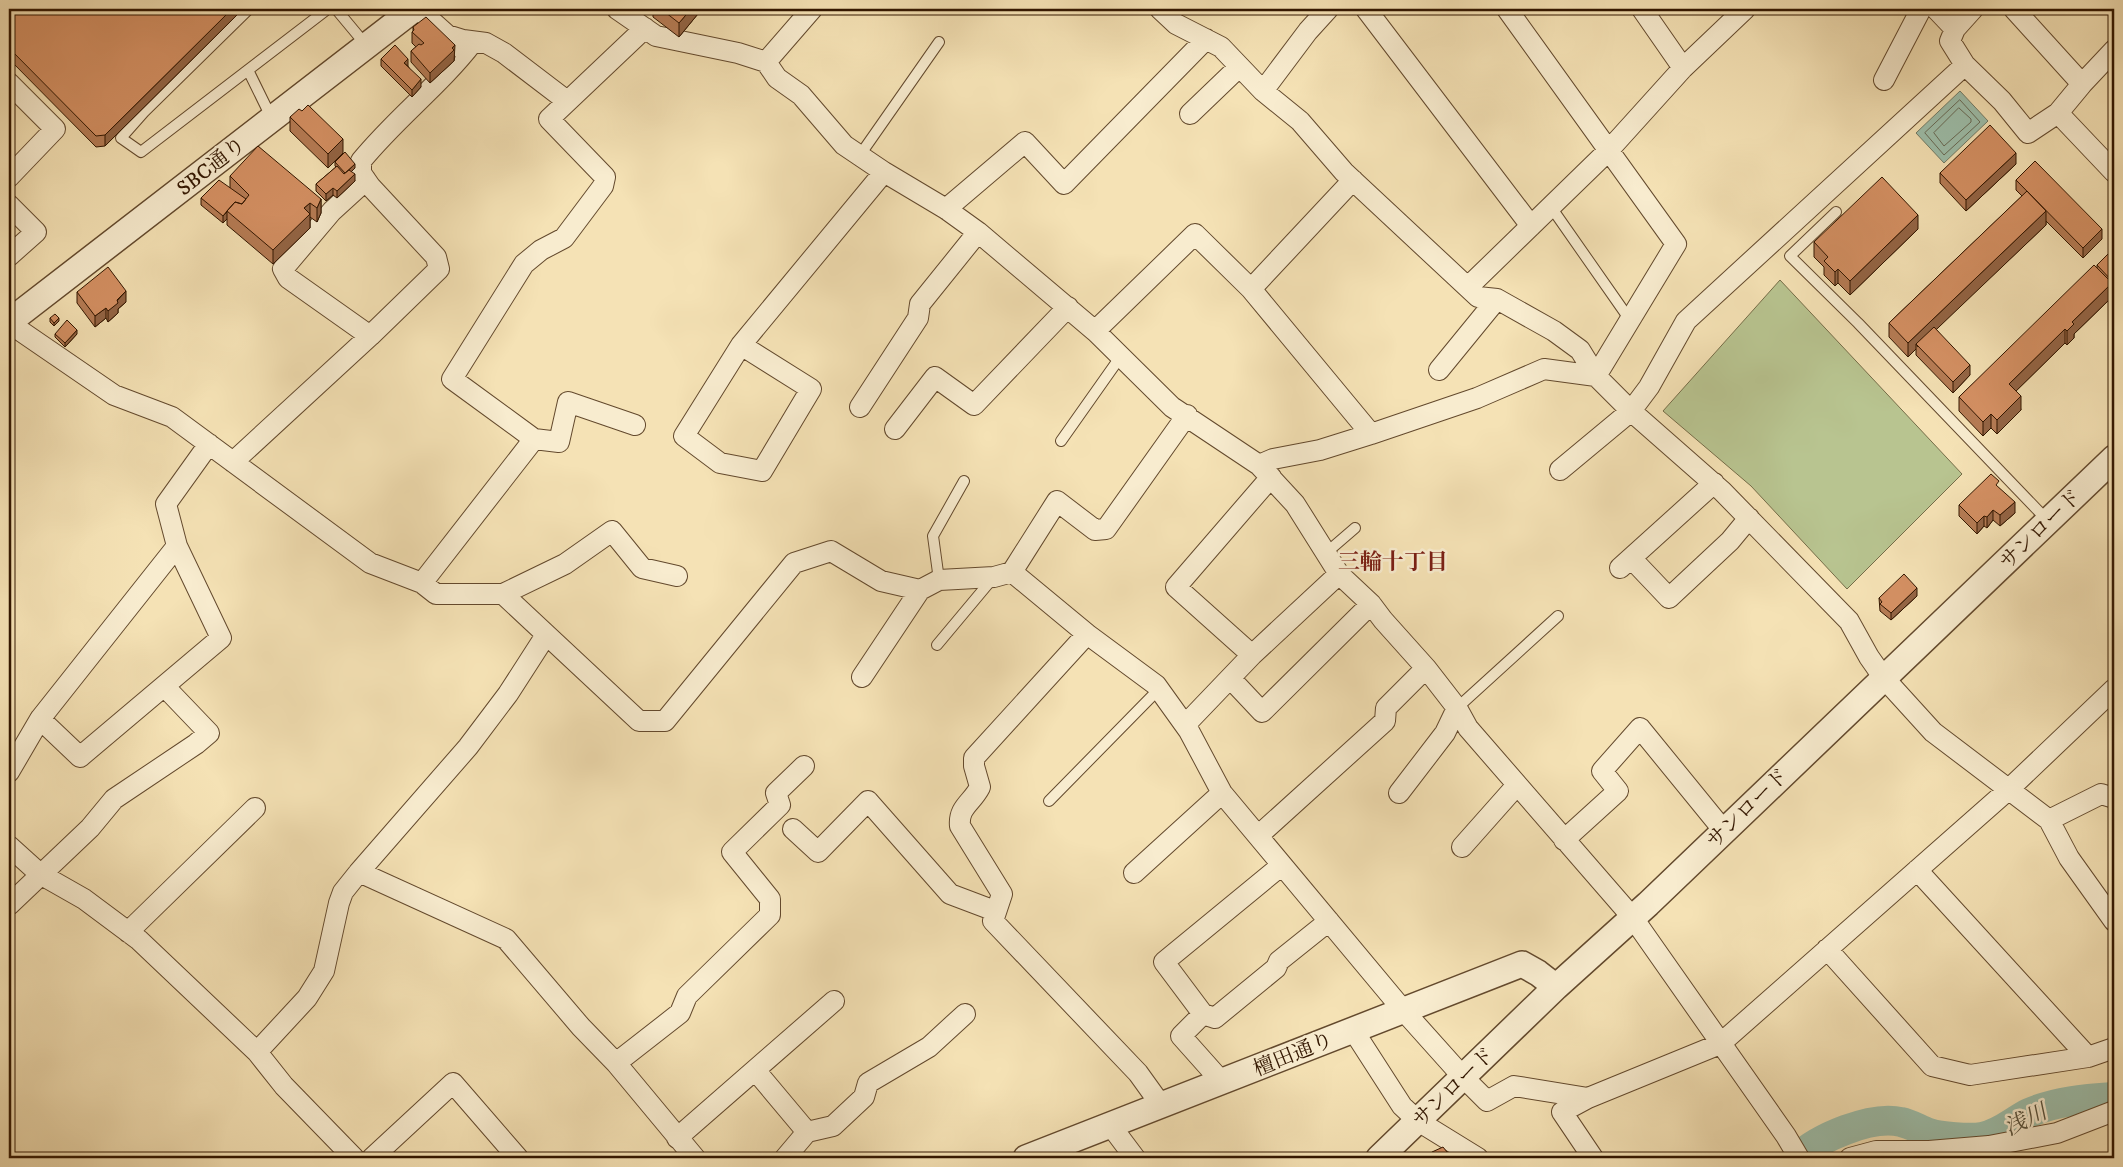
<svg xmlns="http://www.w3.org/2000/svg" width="2123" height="1167" viewBox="0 0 2123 1167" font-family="'IM FELL DW Pica','Noto Serif JP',serif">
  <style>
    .green { fill: #b8c490; stroke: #756d48 }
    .water { fill: #9dbeaa; stroke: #727b66 }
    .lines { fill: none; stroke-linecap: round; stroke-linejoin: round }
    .shore { stroke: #686a55; stroke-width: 1 }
    .river { stroke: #9dbeaa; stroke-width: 30 }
    .service-casing { stroke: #63492d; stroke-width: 12 }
    .minor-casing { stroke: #63492d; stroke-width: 22 }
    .tertiary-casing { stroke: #63492d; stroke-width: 28 }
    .service { stroke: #f8eccf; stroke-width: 10 }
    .minor { stroke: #f8eccf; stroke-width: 20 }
    .tertiary { stroke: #f8eccf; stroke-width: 25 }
    .wall { fill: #b67c55; stroke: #321600 }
    .shaded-wall { fill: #946545; stroke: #321600 }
    .building { fill: #d49063; stroke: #321600 }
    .labels { text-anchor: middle; stroke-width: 5; stroke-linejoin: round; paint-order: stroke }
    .street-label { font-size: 21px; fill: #321600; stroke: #f8eccf }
    .neighbourhood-label { font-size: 22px; font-weight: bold; fill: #7a1f14; stroke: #f8eccf }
    .water-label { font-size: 22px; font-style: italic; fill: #57513c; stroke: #f8eccf }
  </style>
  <rect width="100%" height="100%" fill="#f5e2b5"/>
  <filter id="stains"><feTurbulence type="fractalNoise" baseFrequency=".004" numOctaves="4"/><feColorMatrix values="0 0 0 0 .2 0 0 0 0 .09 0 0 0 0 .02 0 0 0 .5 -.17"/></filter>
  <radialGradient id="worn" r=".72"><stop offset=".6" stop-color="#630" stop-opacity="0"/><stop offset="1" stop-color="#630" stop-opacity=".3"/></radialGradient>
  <path class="green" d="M1780 280 1962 474 1847 589 1751 486 1663 411Z"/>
  <path class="water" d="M1960 91 1988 121 1944 163 1916 133Z"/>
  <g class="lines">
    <path class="shore" d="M1960 100 1980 122 1944 155 1925 133Z
      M1959 108 1971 119V122L1944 146 1934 133Z"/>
    <path class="river" d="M1797 1158C1818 1138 1871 1115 1901 1122 1911 1124 1920 1130 1929 1133 1939 1137 1971 1139 1982 1137 2000 1134 2013 1121 2029 1113 2056 1101 2085 1099 2114 1097"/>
    <g class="service-casing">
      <path id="service" d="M249 9 144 112 121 138 141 152 325 11 323 9
        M336 9 366 45
        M248 70 272 119
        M860 155 939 42
        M1551 207 1630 320
        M1836 212 1790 256 1858 323 2048 521
        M1061 441 1121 356
        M1326 553 1355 528
        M939 580 933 536 964 481
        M937 645 993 578
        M1457 708 1558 616
        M1049 801 1159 689"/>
    </g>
    <g class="minor-casing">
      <path id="minor" d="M418 9 447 35 463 40 486 43 504 53 567 101
        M617 9 656 36 738 53 766 62 777 78 801 95 844 145 884 172 946 209 978 232 1095 331 1172 407 1259 465 1295 504 1339 574 1371 604 1383 620 1426 668 1457 708 1468 728 1633 918 1786 1136 1799 1158
        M1160 9 1176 24 1221 47 1263 91 1300 121 1344 172 1478 297 1497 299 1554 331 1580 350 1596 376 1631 411 1722 491 1849 621 1869 657 1883 677 1933 732 2049 820 2101 794 2114 798
        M1366 9 1531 226
        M1507 9 1676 244 1596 376
        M1642 9 1683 68
        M1936 9 1955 29 1950 41 1965 65 2002 101 2028 133 2058 113 2082 84 2114 50
        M2014 9 2082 84
        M1955 29 1973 9
        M766 62 812 9
        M1884 80 1921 9
        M9 83 55 129 9 177
        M1263 91 1308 31 1328 9
        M2058 113 2114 172
        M1190 114 1239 67
        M366 180 332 211 283 269 288 278 370 336
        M9 205 36 232 9 256
        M946 209 1025 142 1064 184 1206 39
        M1468 287 1608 151 1683 68 1745 9
        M1251 289 1353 180
        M9 323 114 395 172 417 370 563 422 583 436 594H503L639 721H665L794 563 831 551 881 581 920 590 939 580 994 577 1012 572 1087 634 1156 685 1189 731 1222 793 1403 1010 1463 1077 1487 1101 1514 1086 1588 1098 1720 1044 2008 790 2114 689
        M1095 331 1195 234 1251 289 1371 434
        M741 345 811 389 762 471 720 463 684 436 741 345 884 172
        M1439 370 1497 299
        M860 407 918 318 920 304 978 232
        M895 429 935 377 974 405 1068 307
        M534 439 452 379 524 264 541 250 564 238 603 186 605 177 549 119 645 28
        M233 462 370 336 439 269 436 257 370 186 361 173V161C396 118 440 85 473 42
        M1259 465 1273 459 1320 450 1371 434 1477 398 1544 369 1596 376
        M1560 470 1631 411 1649 387 1686 321 1965 65
        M1631 558 1669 598 1730 541 1749 518
        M1620 568 1714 483
        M1012 572 1057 501 1095 530 1106 529 1187 415
        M422 583 534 439 559 442 568 402 635 425
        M503 594 565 564 612 531 642 568 677 576
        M1087 634 974 758V766L980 787C972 803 958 807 960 826L1002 894 993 921 1138 1073 1161 1105
        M1252 655 1176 587 1271 477
        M862 677 920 590
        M1230 678 1262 712 1371 604
        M40 719 177 546
        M1185 725 1252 655 1339 574
        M9 772 40 719 80 757 221 638 177 546 166 504 209 444
        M1399 793 1445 733 1457 708
        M2049 820 2069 858 2114 921
        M793 829 818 852 868 801 950 894 995 911
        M1258 836 1385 721 1386 708 1426 668
        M1564 840 1618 791 1602 771 1640 728 1724 831
        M9 846 40 874 84 899 139 940 257 1052 284 1086 354 1158
        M1462 847 1517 785
        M1282 865 1164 962 1203 1014 1215 1018 1276 968 1279 961 1329 921
        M1917 870 2088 1057
        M359 872 506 939 581 1027 616 1063 695 1158
        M1134 873 1222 793
        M9 905 90 828 114 799 196 744 209 733 164 686
        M128 932 255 808
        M1827 949 1932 1066 1970 1075 2088 1057 2114 1048
        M1203 1014 1181 1036 1222 1082
        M1353 1030 1402 1106 1418 1121 1478 1158
        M257 1052 307 998 324 971 339 903 343 892 359 872 468 747 508 694 546 635
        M616 1063 680 1013 687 996 770 915V899L732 852 780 805 776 793 804 766
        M755 1070 807 1132 833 1126 864 1097 868 1083 929 1047 965 1014
        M1588 1098 1562 1112 1593 1158
        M1111 1126 1135 1158
        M677 1138 834 1001
        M372 1158 453 1083 518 1158
        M785 1158 807 1132
        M1850 1158 1876 1151H1929L1989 1146 2057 1133 2114 1111"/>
    </g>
    <g class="tertiary-casing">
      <path id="tertiary" d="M9 322 414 9
        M1026 1158 1522 964 1538 973 1556 987
        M1379 1158 1556 987 1648 904 2114 458"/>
    </g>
    <use href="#service" class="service"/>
    <use href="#minor" class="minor"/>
    <use href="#tertiary" class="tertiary"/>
  </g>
  <path class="wall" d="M9 9H243L105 146 96 147 9 59Z
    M653 9H702L679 37 653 17Z
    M413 27 455 56 454 61 430 83 411 62V51L416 47 412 43V32L413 31Z
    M381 59 408 66 421 87 412 97 381 66Z
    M290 117 343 153 328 168 290 131Z
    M335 162 355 168 351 172 355 181 337 198 333 195 326 201 316 191V184L336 167 335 166Z
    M2016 164 1966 211 1940 183V173Z
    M230 176 321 199V213L317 222 310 217V228L273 264 227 225V219L223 223 201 205V198L230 188Z
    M2016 180 2102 239 2083 258 2046 221V225L1936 329 1970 375 1953 393 1916 355V349L1908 357 1889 337V323L2022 196 2016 190Z
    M1918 229 1850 295 1838 283 1835 286 1824 275V267L1814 257V242Z
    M2114 248V294L2112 291V297L2074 334V338L2067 345 2065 343 2016 391 2021 410 1997 434 1991 428 1983 436 1959 411V397L2097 268V265Z
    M77 292 126 302 118 309V313L108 322 106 318 95 327 77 303Z
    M50 318 59 321 54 326 50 322Z
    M55 334H77L65 347 55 337Z
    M1999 488 2015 513 2000 526 1993 520 1987 528 1984 526 1977 534 1959 516V505Z
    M1917 596 1891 620 1880 611 1879 598Z"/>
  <path class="shaded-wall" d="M232 9H243L105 146V135Z
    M691 9H702L679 37V23Z
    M455 45 454 61 430 83V73Z
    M408 59V66L404 63Z
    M421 79V87L412 97V90Z
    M343 139V153L328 168V154Z
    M2016 153V164L1966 211V200Z
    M355 164V168L346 177V173Z
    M355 174V181L337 198V191Z
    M333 188V195L326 201V194Z
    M321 199V213L317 222V208Z
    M310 203V228L273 264V250L304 208Z
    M2046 211V225L1918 347 1916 344V349L1908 357V343Z
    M227 212V219L223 223V216Z
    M1918 215V229L1850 295V281Z
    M2102 229V239L2083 258V248Z
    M1838 269V283L1835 286V272Z
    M2112 283V297L2074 334V338L2067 345V331L2072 322Z
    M126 291V302L118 309V313L108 322V311Z
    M106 308V318L95 327V316Z
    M59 318V321L54 326V323Z
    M2065 329V343L2009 398V384Z
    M77 330V334L65 347V343Z
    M1970 365V375L1953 393V382Z
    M2021 396V410L1997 434V420Z
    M1991 414V428L1983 436V422Z
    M2015 502V513L2000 526V515Z
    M1993 510V520L1987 528V517Z
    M1984 516V526L1977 534V523Z
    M1917 588V596L1891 620V613Z"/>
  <path class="building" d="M9 9H232L105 135 96 136 9 48Z
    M661 9H691L679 23Z
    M426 17 455 45 452 48 454 50 430 73 411 51 419 44 421 45 424 43 412 32 414 30 413 27Z
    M395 45 408 59 404 63 421 79 412 90 381 59Z
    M308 105 343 139 328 154 290 117 299 109 302 111Z
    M1990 125 2016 153 1966 200 1940 173Z
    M258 146 321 199 317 208 310 203 304 208 310 214 273 250 227 211 235 202 242 204 249 195 230 176Z
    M345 152 355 164 345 173 335 162Z
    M2035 161 2102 229 2083 248 2016 180Z
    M337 166 344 174 349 170 355 174 337 191 333 188 326 194 316 184Z
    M1882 177 1918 215 1850 281 1838 269 1835 272 1824 261 1828 257 1814 242Z
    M219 180 246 199 242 204 235 202 227 211 223 216 201 198Z
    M2027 191 2046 211 1908 343 1889 323Z
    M2114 248V283L2097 265Z
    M2094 265 2112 283 2072 322 2074 324 2067 331 2065 329 2009 384 2021 396 1997 420 1991 414 1983 422 1959 397Z
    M108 267 126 291 117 300 118 303 108 311 106 308 95 316 77 292Z
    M55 314 59 318 54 323 50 318Z
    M67 320 77 330 65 343 55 334Z
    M1934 327 1970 365 1953 382 1916 344Z
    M1991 474 1999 481 1996 485 2015 502 2000 515 1993 510 1987 517 1984 516 1977 523 1959 505Z
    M1904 574 1917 588 1891 613 1880 604 1882 602 1879 598Z
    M1443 1147 1452 1158H1425L1432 1152Z
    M1417 1155 1421 1158H1412Z"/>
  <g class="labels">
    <g class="street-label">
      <text transform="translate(211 166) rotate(-38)" y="7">SBC通り</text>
      <text transform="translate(2040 529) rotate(-44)" y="7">サンロード</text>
      <text transform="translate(1747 808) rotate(-44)" y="7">サンロード</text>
      <text transform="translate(1293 1054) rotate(-22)" y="7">檀田通り</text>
      <text transform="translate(1453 1087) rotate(-44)" y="7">サンロード</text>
    </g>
    <g class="neighbourhood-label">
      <text x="1393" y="569">三輪十丁目</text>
    </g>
    <g class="water-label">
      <text transform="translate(2025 1119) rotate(-26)" y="8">浅川</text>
    </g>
  </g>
  <rect width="2123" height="1167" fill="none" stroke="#f5e2b5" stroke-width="30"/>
  <rect x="10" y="10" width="2103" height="1147" fill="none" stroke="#321600" stroke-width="2.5"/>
  <rect x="15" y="15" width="2093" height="1137" fill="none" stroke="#321600"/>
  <rect width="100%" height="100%" filter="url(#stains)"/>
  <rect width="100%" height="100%" fill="url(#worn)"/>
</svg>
